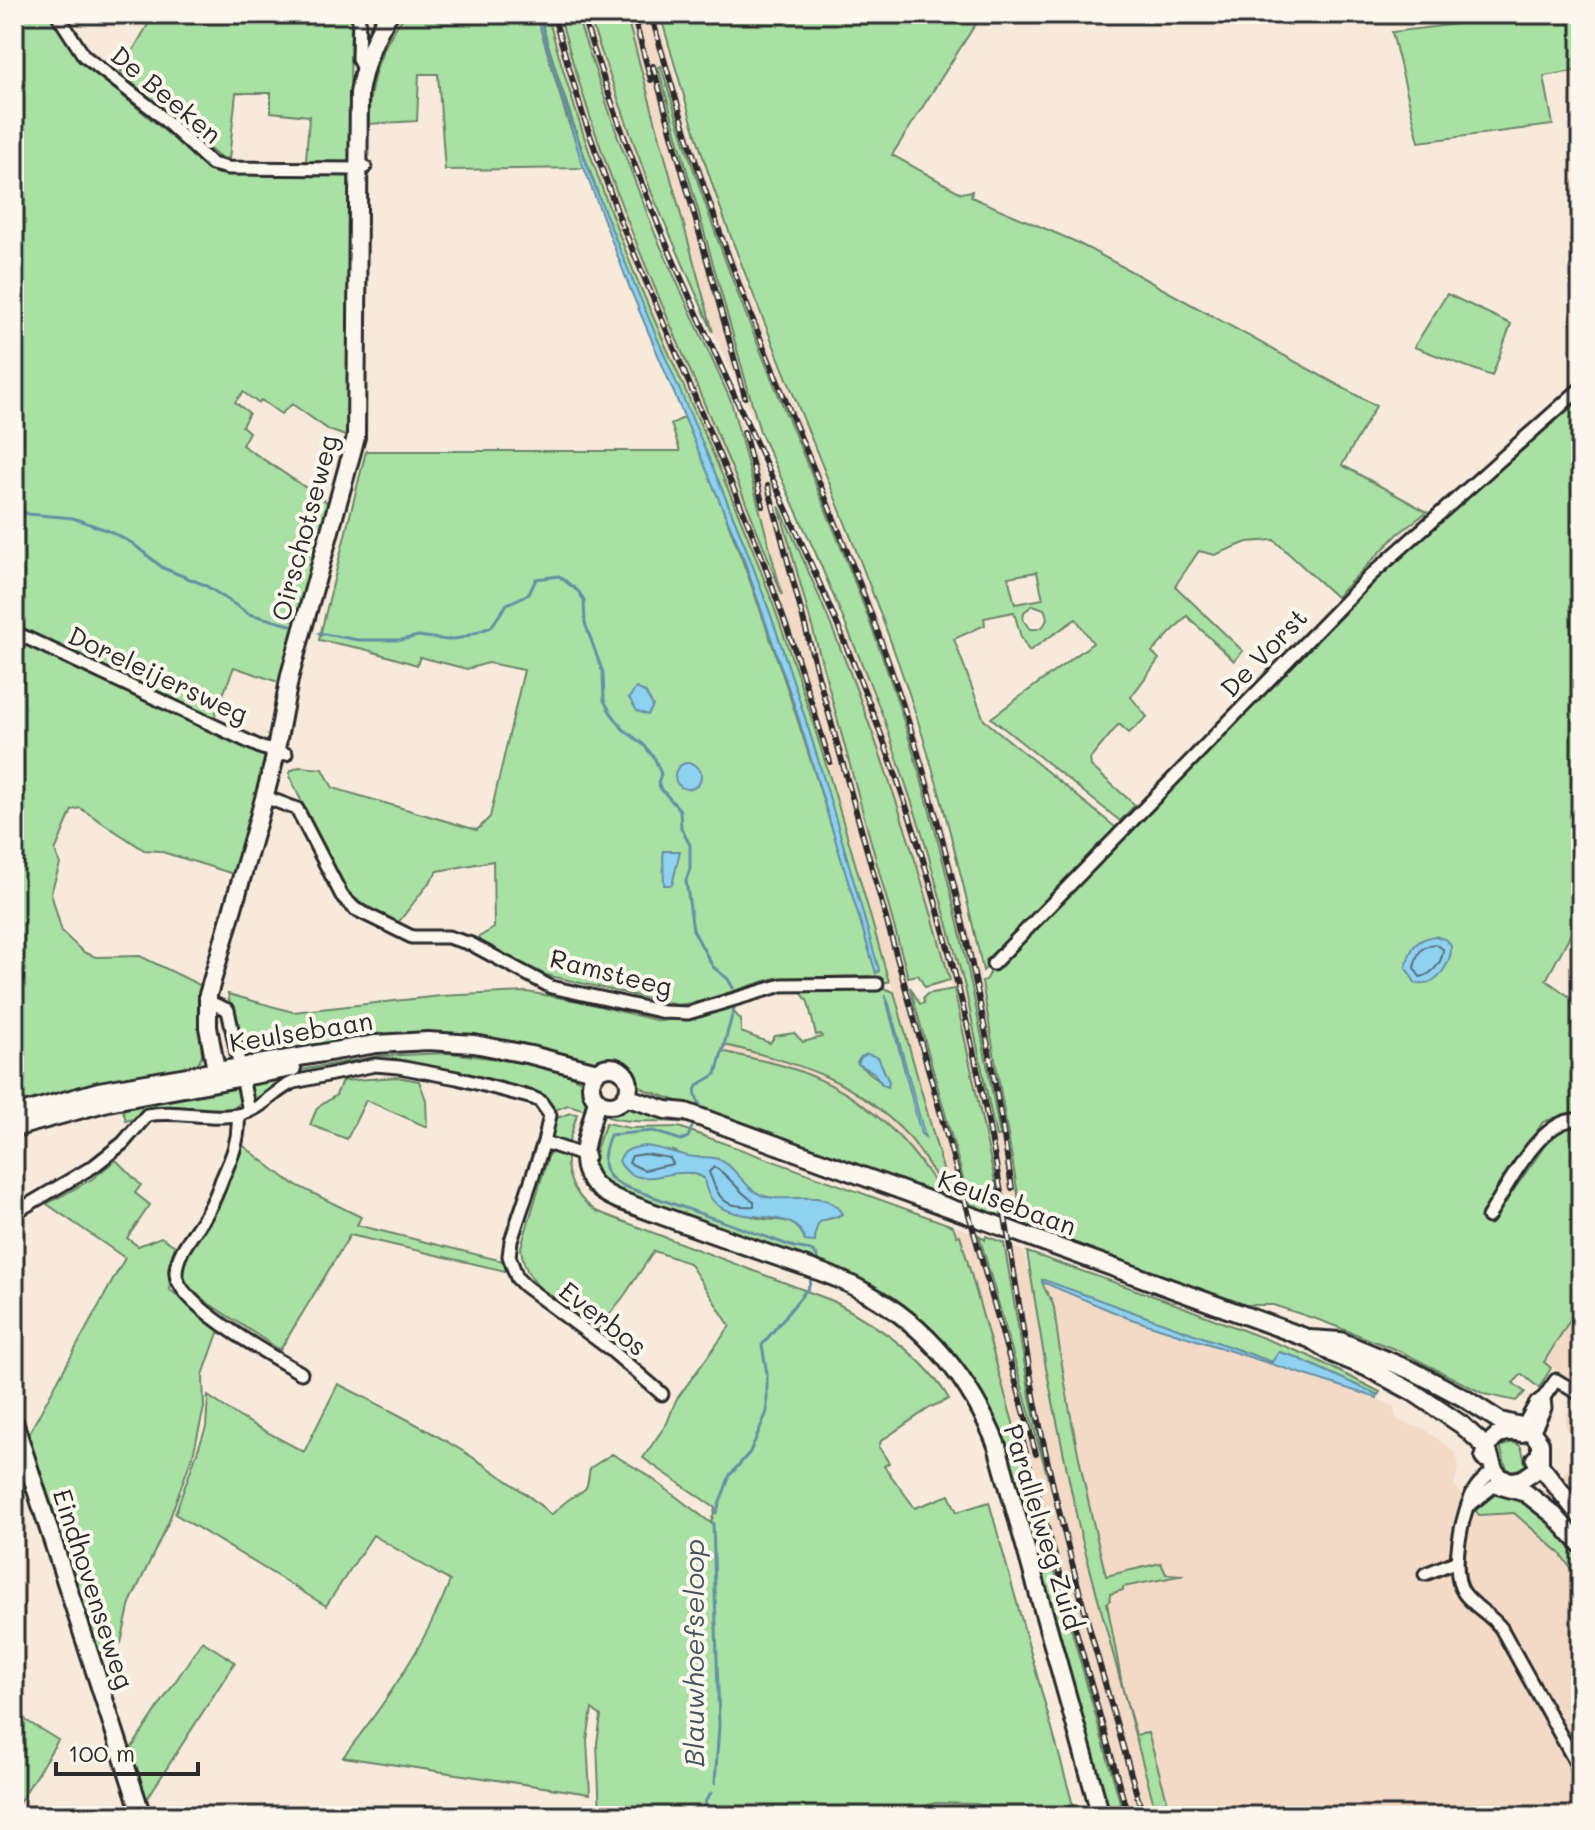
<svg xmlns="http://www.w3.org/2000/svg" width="1595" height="1830" viewBox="0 0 1595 1830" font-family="Mali,sans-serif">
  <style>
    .built { fill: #f2dac7 }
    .green { fill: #a9e0a4; stroke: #6a8668; stroke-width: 2; fill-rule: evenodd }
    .water { fill: #8fd1f0; stroke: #678fa1; stroke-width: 2 }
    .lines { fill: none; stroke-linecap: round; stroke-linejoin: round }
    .shore { stroke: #536d7a; stroke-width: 2 }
    .stream { stroke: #678fa1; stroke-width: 3 }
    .street-casing { stroke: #2b2b2b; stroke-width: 17 }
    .secondary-casing { stroke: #2b2b2b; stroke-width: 22 }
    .street { stroke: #fbf7ec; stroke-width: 11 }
    .secondary { stroke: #fbf7ec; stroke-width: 16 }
    .rail-casing { stroke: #2b2b2b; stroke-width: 6 }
    .rail { stroke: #fbf7ec; stroke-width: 3; stroke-dasharray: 9; stroke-linecap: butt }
    .labels { text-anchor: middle; stroke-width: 8; stroke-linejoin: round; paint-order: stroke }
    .street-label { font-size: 26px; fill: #2b2b2b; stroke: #fbf7ec }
    .water-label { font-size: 28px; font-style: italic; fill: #44545c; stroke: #fbf7ec }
  </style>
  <rect width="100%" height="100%" fill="#f7eadb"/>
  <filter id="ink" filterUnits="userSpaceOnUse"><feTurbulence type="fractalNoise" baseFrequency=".0125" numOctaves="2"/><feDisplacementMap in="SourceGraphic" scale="16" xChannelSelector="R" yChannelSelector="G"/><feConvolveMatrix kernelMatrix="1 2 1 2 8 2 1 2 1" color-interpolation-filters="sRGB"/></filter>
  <g filter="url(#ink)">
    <path class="built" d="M547 14H559L589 113 626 216 744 493 777 581 731 401 779 506 824 677 971 1207 943 1197 923 1164 783 1066 723 1052 724 1045 786 1060 809 1067 854 1090 907 1135 949 1190 891 982H889L858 874 788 649 732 498 615 222 563 72Z
      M576 14H588L653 198 646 202 619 140Z
      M626 14H657L682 101 730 244 858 563 910 707 937 797 974 941 1023 1215 1020 1216V1225L1003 1219 955 990H952L910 840 837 634 847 631 850 635 901 768 960 968 996 1136H999L971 973 943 859 900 710 849 566 734 284 698 184 661 66 658 67 760 432 713 332Z
      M955 1226 984 1237 985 1240 986 1236 1004 1243 1006 1253 1007 1244 1024 1251 1028 1270 1031 1269 1030 1264 1042 1282 1078 1299 1176 1334 1369 1395 1394 1406 1395 1416 1399 1421 1424 1429 1455 1452 1459 1464 1454 1485 1480 1515 1514 1513 1562 1476 1578 1455 1565 1424 1566 1415 1581 1388V1816H1113L953 1238 959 1235Z
      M1581 1302V1386L1544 1363Z"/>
    <path class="green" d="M14 14H50L81 61 217 174 349 175 348 437 329 430 292 404 281 414 261 400 258 403 243 392 235 402 249 413 242 426 249 432 242 445 330 504 281 683 234 667 213 720 14 626Z
      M154 14H351L349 163 306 162 309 116 271 112V93H236L229 159 219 157 120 73Z
      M406 14H521L524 22H534V14H536L567 119 586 168 445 170 438 74H419L417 121 368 124C369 83 379 46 406 14Z
      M539 14H547C571 101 600 188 634 272 673 365 716 456 753 550 807 691 848 837 889 982H870V976L775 978 699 1002 677 1005 546 975 474 940 494 928 493 861 438 871 398 923C375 911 354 903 339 881L290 777V771L299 767 323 769 333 788 477 830 490 817 524 670 488 663 467 669 420 657 417 665 364 649 319 640 366 451H680L671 424 685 417C763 597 819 784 876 973L879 971C840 833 800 689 747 551 713 463 671 377 635 289 598 199 566 108 539 14Z
      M559 14H576L619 140 656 236 731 401 782 595C735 467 676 344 626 217 600 150 578 83 559 14Z
      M588 14H626L713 332 652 194Z
      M660 14H982L892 155 961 193 972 191 971 197 1074 241 1125 268 1376 406 1342 465 1427 512 1398 534 1336 597 1274 540 1247 542 1215 555 1199 551 1175 586 1243 651 1234 661 1187 616 1152 652 1159 659 1131 697 1147 717 1129 733 1119 724 1090 759 1091 766 1135 805 1120 821 991 718 1093 643 1076 619 1029 651 1021 637 1014 612 984 618 985 625 954 639 984 720 1120 831 983 971C960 867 934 762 898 662 848 521 787 384 734 245 705 169 682 91 660 14ZM1037 572 1043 599 1015 604 1008 577ZM1033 605 1044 609C1051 621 1043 631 1030 629L1023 620 1024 612Z
      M1537 14H1581V70L1544 76 1553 125 1419 142 1392 32Z
      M661 66C683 139 707 212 734 284 783 412 841 537 886 667 939 822 972 975 1000 1136L996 1137 965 987 923 836 884 719 860 659 816 554 760 432 658 67Z
      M1447 294 1511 324 1492 376 1414 347Z
      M1574 405 1581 411V915L1546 980 1581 1005V1113L1565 1114 1543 1122 1481 1215 1491 1222 1551 1137 1567 1126 1581 1124V1302L1544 1362 1551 1368 1539 1388 1522 1374 1513 1383 1525 1392 1516 1401 1484 1394 1402 1352 1322 1321 1273 1305H1243L1023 1224 982 982 987 979 992 968 1208 751 1365 588Z
      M779 506C849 656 906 817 950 980L925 987 918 975 908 977Z
      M14 636 267 756 269 761 237 875 159 851 144 850 80 808 72 810 55 851 60 864 51 893 62 932 83 952 96 957 140 956 204 987 200 1016 202 1055 196 1069 14 1111Z
      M786 986 881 987 894 992 949 1191C934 1179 923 1152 909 1137 853 1078 801 1064 725 1045L723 1051C742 1057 764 1060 784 1066 851 1086 905 1131 940 1192L938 1193 646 1090C631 1083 632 1066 614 1061L592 1067 493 1044 241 1058 228 994 293 1012 440 996 527 992 579 1001 659 1021 702 1017 734 1006 733 1011 741 1020V1032L770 1043 775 1036 794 1033 803 1042 822 1037 821 1034 816 1035 808 1002 801 992H784ZM861 1057H878L889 1082 883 1085C873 1073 866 1072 857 1062Z
      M910 987 920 1004 924 1003 923 998 927 994 954 989 1002 1214 1000 1217 978 1209 977 1206 976 1209 971 1207Z
      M448 1053C476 1056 563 1066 583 1083 591 1090 592 1102 593 1112L568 1105 550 1112 541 1099 365 1064 255 1102 250 1100 244 1080 379 1056Z
      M397 1077 419 1081 426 1100 427 1127 366 1100 347 1139 310 1125 317 1108 336 1095 342 1081Z
      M237 1082 240 1102 233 1110 160 1111 126 1121 121 1103Z
      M626 1104 643 1106 693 1124C665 1118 635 1125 608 1117L611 1111Z
      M570 1113 577 1114 568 1145 551 1139 549 1136 552 1120Z
      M606 1123 630 1128 679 1127 953 1226 957 1236 960 1235 1124 1816H1106L1002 1444 915 1320 620 1196C588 1169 590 1162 606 1123ZM673 1151C705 1162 732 1186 764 1196 792 1205 808 1189 838 1207V1217L819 1221 815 1227V1241H805C796 1211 773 1225 752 1216 726 1205 713 1174 683 1172Z
      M240 1143 290 1182 361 1217 357 1225 507 1262 508 1267 505 1271 350 1235 280 1350 205 1301 182 1281 181 1269 184 1254Z
      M551 1147 567 1152C565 1177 574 1196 596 1211L833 1301C877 1325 924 1356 949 1399L931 1407 881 1441 879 1447 889 1463 884 1466 915 1508 949 1495 957 1512 989 1502 1076 1816H1006L987 1806 976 1804 935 1803 895 1816H600L597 1743 601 1716 592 1709 587 1740 590 1794 343 1757C387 1701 424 1647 450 1581L373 1535 326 1606 175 1514 206 1427 208 1396 241 1418 304 1452 338 1384C394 1412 450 1440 502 1477 519 1489 536 1500 551 1515 557 1510 564 1502 571 1498 590 1487 586 1490 590 1468L612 1454 646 1474 711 1523 715 1508 643 1458 667 1423 676 1400 730 1326 689 1263 654 1251 624 1296 596 1331C567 1303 524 1293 521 1247Z
      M116 1160 141 1185 135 1193 150 1205 127 1238 138 1246 161 1237 175 1246 168 1268 170 1290 218 1326 219 1330 203 1375 204 1408 194 1451 168 1523 130 1603 121 1643 98 1653 28 1435 125 1258 47 1204 92 1179Z
      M979 1235 985 1240 986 1236 1004 1243 1031 1402 1048 1478Z
      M1027 1252 1165 1300 1307 1355 1380 1392 1378 1395 1293 1356 1279 1352 1272 1362 1042 1280C1043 1291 1052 1297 1054 1308 1065 1398 1084 1488 1106 1576L1161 1563 1166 1574 1184 1575 1123 1587V1590L1110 1594V1601L1107 1603 1123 1690 1136 1735 1148 1733 1167 1800 1164 1802 1168 1816H1157L1079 1528 1046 1368Z
      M1510 1443C1526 1442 1521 1455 1526 1465 1502 1480 1506 1461 1500 1447Z
      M1497 1490 1515 1492 1561 1530 1581 1558V1584L1560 1553 1514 1513 1479 1515 1474 1509Z
      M202 1641 235 1662 145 1802 129 1752Z
      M14 1713 58 1740 14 1811Z"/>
    <path class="water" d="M536 14H539C587 201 677 372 747 551 800 688 840 833 879 970L876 973 796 710 742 554 631 291 581 160Z
      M636 688 645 692 653 706 648 715 637 711 629 698Z
      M675 776a13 13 0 1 1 26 0a13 13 0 1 1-26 0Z
      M663 851H680L672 885H664Z
      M1435 936 1447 940 1451 946C1452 964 1436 987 1416 984L1406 968C1410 949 1415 939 1435 936Z
      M885 995 889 1004 925 1137 921 1134Z
      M867 1054 878 1057 889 1082 888 1087 883 1085 873 1072 858 1064 861 1057Z
      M645 1146C660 1148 672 1152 687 1156 697 1158 708 1156 718 1159 738 1167 744 1191 767 1197 791 1203 828 1187 842 1214 823 1224 816 1213 815 1242L805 1241C795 1196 711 1240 704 1178 677 1160 637 1197 619 1161 623 1149 633 1148 645 1146Z
      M1044 1280 1272 1362 1279 1352 1293 1356 1378 1395 1377 1398 1128 1318 1042 1282Z"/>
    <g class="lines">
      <path class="shore" d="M1435 944 1443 949C1443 961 1433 975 1420 977L1414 968C1417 954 1420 946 1435 944Z
        M645 1154 670 1158 673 1164 644 1170 629 1163 632 1156Z
        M714 1167C730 1175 738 1193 754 1201V1206C721 1208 719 1197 709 1172Z"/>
      <path class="stream" d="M14 508 28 514 73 518 109 531 132 543 163 568 205 585 249 614 294 626
        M319 633 358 640H401L418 636 447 640 461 638 491 627 507 604 529 594 536 579 559 576 578 591 584 600 585 623 603 673 604 700 609 710 623 729 644 745 655 759 661 774 658 783 661 789 680 810 681 828 690 845V869L686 880 693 930 713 967 728 979 733 988
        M698 1109 700 1105C688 1083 701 1085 716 1074L735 1005
        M695 1120 688 1137 681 1140 653 1131 610 1135C601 1159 599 1176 626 1187L794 1247 810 1250 817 1256V1264
        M716 1513 730 1475 750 1452 767 1412V1374L762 1345 808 1288 813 1275
        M713 1523 719 1726 715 1783
        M702 1816 706 1800 711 1793"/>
      <g class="street-casing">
        <path id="street" d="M57 14 84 56 155 111 212 164 228 168 357 169 365 167
          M359 14 358 59 363 69
          M14 632 262 748 286 754
          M265 797 297 809 342 896 355 909 412 937H448L471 944 551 987 664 1012 688 1013 782 985 877 984
          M993 964 1370 576 1581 388
          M207 1001 228 1010 249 1111
          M238 1115C240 1139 232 1157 222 1179 218 1191 213 1202 207 1213 197 1231 177 1250 176 1272 174 1303 275 1358 301 1373
          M544 1142 588 1157
          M14 1213 94 1166 123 1143 147 1115C177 1109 211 1121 241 1114 263 1109 274 1090 294 1082L375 1065 399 1067 457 1078 533 1098 540 1101 550 1115 544 1142 511 1241 509 1256 517 1278 525 1286 611 1350 662 1394
          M1488 1217C1507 1188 1541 1114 1581 1120
          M1523 1426 1536 1403 1544 1397 1556 1380 1581 1395
          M1533 1432 1545 1408 1544 1397
          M1488 1475C1484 1479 1478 1484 1475 1489 1462 1510 1449 1572 1464 1593 1474 1607 1490 1614 1501 1628L1581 1772
          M1470 1505 1496 1484
          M1425 1574 1457 1561"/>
      </g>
      <g class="secondary-casing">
        <path id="secondary" d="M591 1086a19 19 0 1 1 38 0a19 19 0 1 1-38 0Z
          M218 1081 208 1027V995L259 817 273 765 290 675 356 437 359 93C364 64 373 39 389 14
          M625 1097 666 1110 686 1112 1310 1339 1334 1354 1366 1367 1413 1392 1462 1425 1487 1448 1494 1470 1502 1479 1513 1481 1523 1479 1535 1471 1540 1462V1443L1529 1428 1500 1421 1464 1398 1415 1372 1340 1341 1310 1339
          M597 1099C588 1143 564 1177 619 1200 667 1218 715 1235 763 1252 797 1264 833 1274 865 1292 927 1325 972 1382 997 1446L1101 1816
          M14 1115 99 1091 376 1044 428 1041 474 1044 531 1055 597 1072
          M14 1128 108 1102 292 1068
          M14 1422 142 1816
          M1484 1458C1489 1438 1501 1428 1522 1433
          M1535 1459 1581 1517
          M1501 1486 1526 1493 1554 1515 1581 1545"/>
      </g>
      <use href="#street" class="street"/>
      <use href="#secondary" class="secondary"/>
      <g class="rail-casing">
        <path id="rail" d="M553 14 583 115 620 220 759 549 794 648 830 762
          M582 14C608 95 637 176 671 255 756 450 855 638 918 843 949 943 974 1045 993 1148 1009 1232 1020 1317 1035 1401 1062 1542 1104 1679 1143 1816
          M633 14 651 80
          M651 14C676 103 704 192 737 279 786 408 844 534 889 664 949 835 985 1010 1012 1188
          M653 66 745 397
          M744 432 763 506
          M768 486 819 679 1036 1454
          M1023 1442 1128 1816"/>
      </g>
      <use href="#rail" class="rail"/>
    </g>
  </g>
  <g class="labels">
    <g class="street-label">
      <text transform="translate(166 95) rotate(40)" y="9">De Beeken</text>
      <text transform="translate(305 528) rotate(-75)" y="9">Oirschotseweg</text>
      <text transform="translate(1264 653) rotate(-46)" y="9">De Vorst</text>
      <text transform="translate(158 675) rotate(25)" y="9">Doreleijersweg</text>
      <text transform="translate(611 973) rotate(14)" y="9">Ramsteeg</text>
      <text transform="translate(301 1032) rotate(-9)" y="9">Keulsebaan</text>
      <text transform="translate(1007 1203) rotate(20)" y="9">Keulsebaan</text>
      <text transform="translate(603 1319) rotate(38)" y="9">Everbos</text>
      <text transform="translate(1043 1527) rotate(73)" y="9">Parallelweg Zuid</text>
      <text transform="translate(93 1589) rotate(72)" y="9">Eindhovenseweg</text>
    </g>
    <g class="water-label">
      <text transform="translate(694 1653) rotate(-90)" y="10">Blauwhoefseloop</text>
    </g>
  </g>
  <rect width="1595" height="1830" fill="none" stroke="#fbf7ec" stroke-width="48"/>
  <rect x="24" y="24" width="1547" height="1782" fill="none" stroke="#2b2b2b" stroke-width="3" filter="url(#ink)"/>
  <path d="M56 1762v12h142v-12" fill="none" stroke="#2b2b2b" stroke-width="4"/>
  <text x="68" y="1762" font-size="24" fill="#2b2b2b" stroke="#fbf7ec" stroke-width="6" paint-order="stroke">100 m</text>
</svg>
